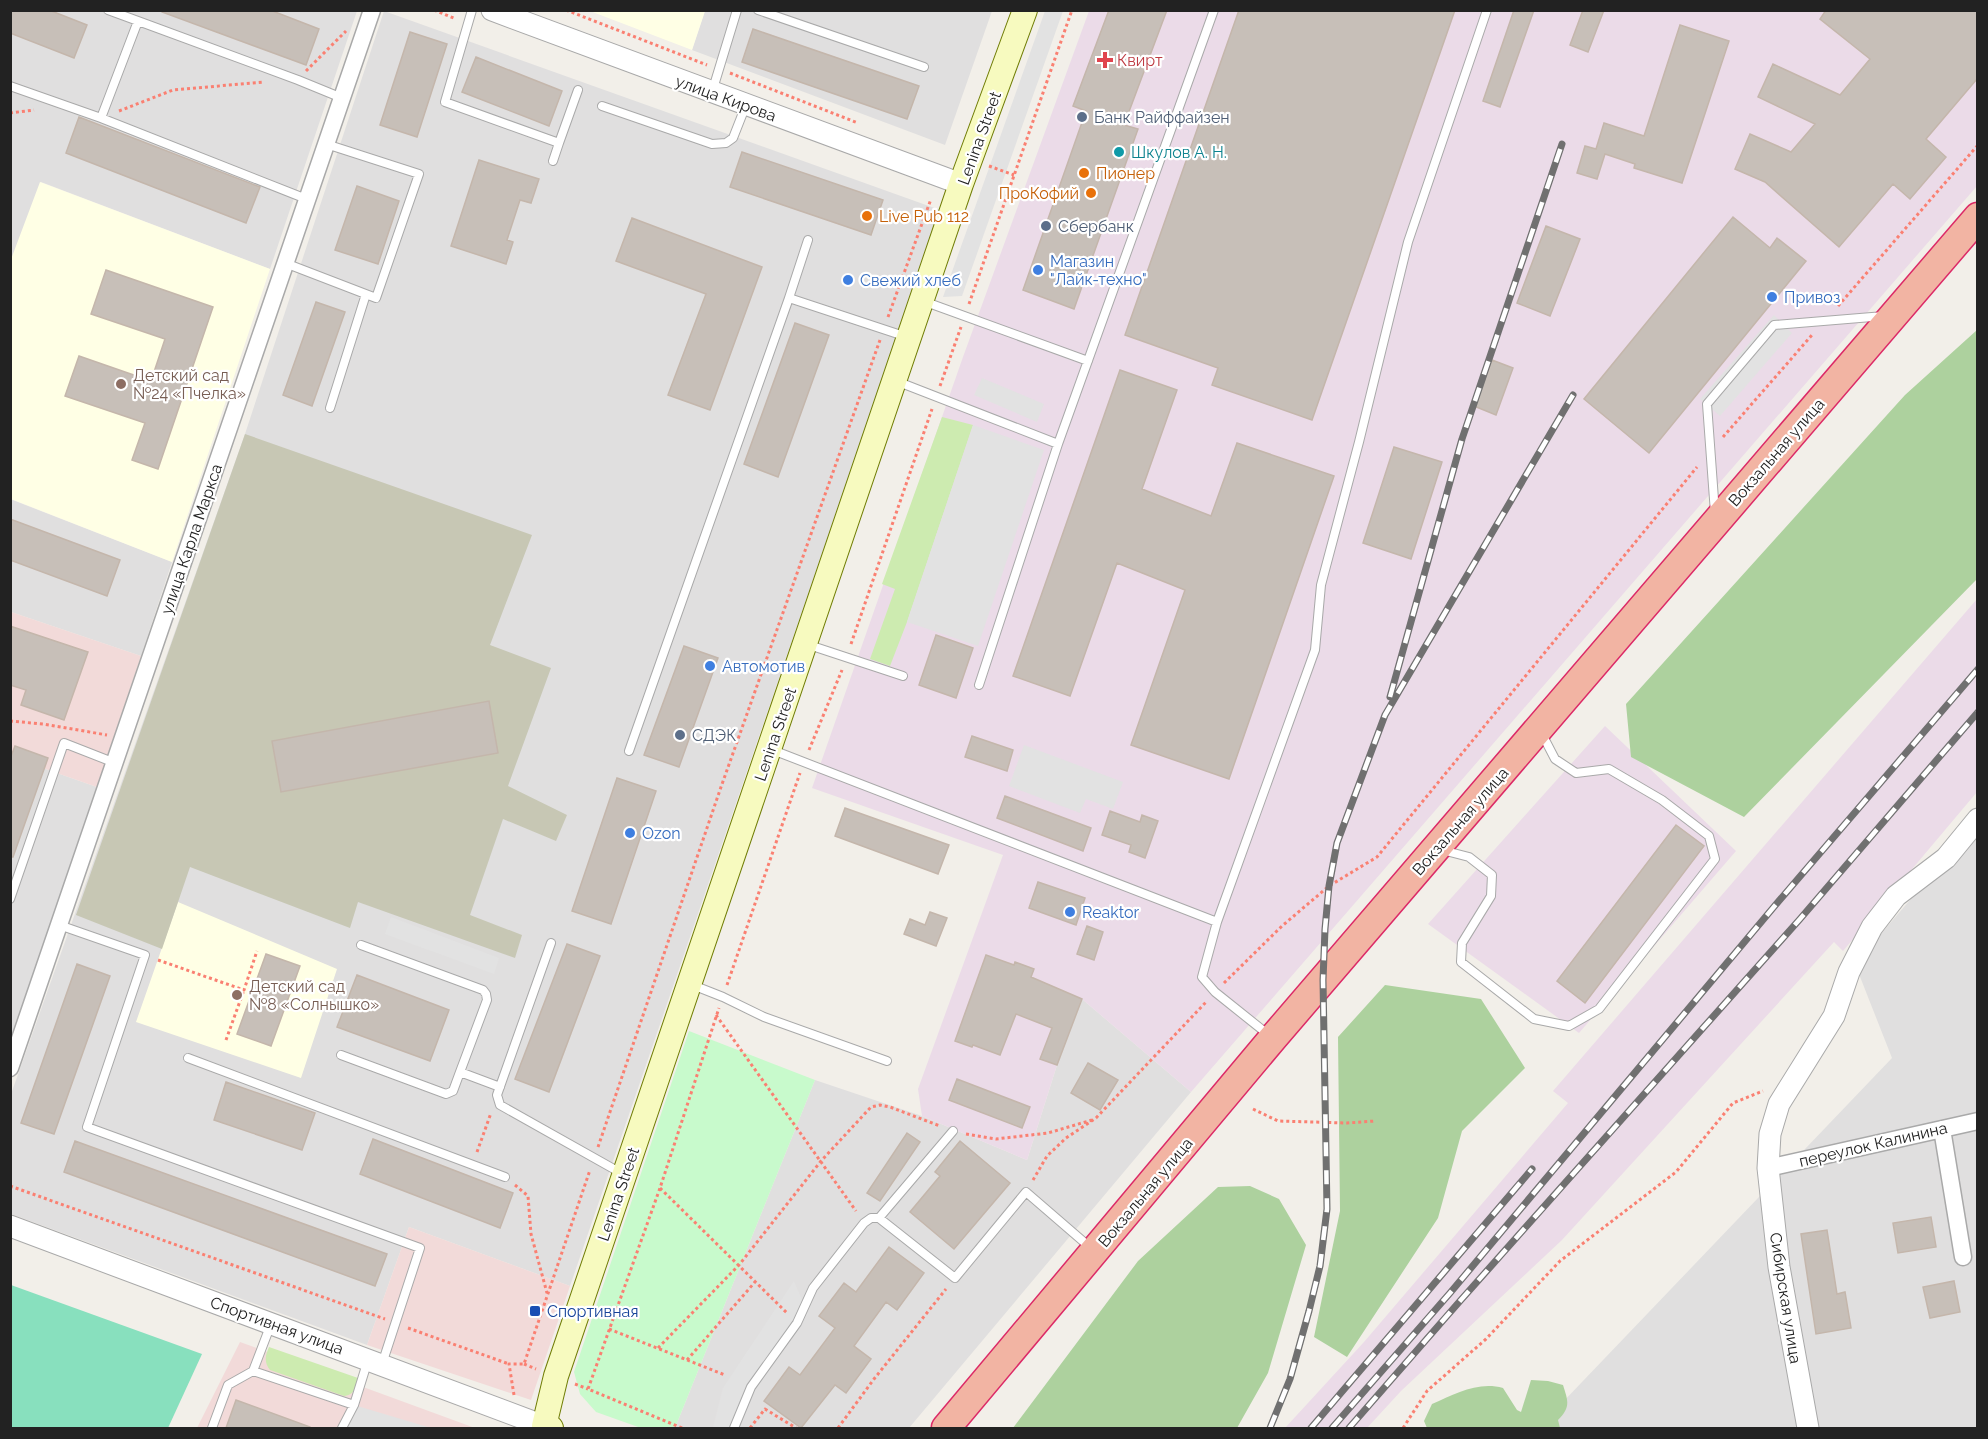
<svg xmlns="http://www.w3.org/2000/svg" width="1988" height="1439" viewBox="0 0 1988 1439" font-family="Raleway,sans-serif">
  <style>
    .residential { fill: #e0dfdf }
    .commercial { fill: #f2dad9 }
    .industrial { fill: #ebdbe8 }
    .education { fill: #ffffe5 }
    .construction { fill: #c7c7b4 }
    .grass { fill: #cdebb0 }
    .forest { fill: #add19e }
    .park { fill: #c8facc }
    .pitch { fill: #88e0be }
    .parking { fill: #e2e2e2 }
    .building { fill: #c7bfb8; stroke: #c4b6ab; stroke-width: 1.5 }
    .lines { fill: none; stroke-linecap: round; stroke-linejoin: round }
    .service-casing { stroke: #a9a9a9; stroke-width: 10 }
    .minor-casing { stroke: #a9a9a9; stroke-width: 19 }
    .tertiary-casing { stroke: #a9a9a9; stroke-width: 23 }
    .secondary-casing { stroke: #707d05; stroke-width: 26 }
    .trunk-casing { stroke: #dc2a67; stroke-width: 31 }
    .path { stroke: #fa8072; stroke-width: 3; stroke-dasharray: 3 3; stroke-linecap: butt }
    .service { stroke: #fff; stroke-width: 8 }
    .minor { stroke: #fff; stroke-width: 16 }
    .tertiary { stroke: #fff; stroke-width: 21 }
    .secondary { stroke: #f7fabf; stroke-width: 24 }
    .trunk { stroke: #f2b4a3; stroke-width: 28 }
    .rail-casing { stroke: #707070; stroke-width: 7 }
    .rail { stroke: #fff; stroke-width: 4.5; stroke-dasharray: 14; stroke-linecap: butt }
    .health-dot { fill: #e0444e; stroke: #fff; stroke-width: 2 }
    .service-dot { fill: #5c6f8a; stroke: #fff; stroke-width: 2 }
    .culture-dot { fill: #0f9aa8; stroke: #fff; stroke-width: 2 }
    .food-dot { fill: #e8710a; stroke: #fff; stroke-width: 2 }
    .shop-dot { fill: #3f7fe0; stroke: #fff; stroke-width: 2 }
    .education-dot { fill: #8d6e63; stroke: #fff; stroke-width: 2 }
    .transit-dot { fill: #1a4fb4; stroke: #fff; stroke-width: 2 }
    .labels { text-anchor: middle; stroke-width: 4.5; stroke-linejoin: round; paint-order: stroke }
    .health-label { font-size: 16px; fill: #be3a42; stroke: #fff; text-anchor: start }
    .street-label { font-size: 16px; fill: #222; stroke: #fff }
    .service-label { font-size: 16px; fill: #4e5e75; stroke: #fff; text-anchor: start }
    .culture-label { font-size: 16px; fill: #0d838f; stroke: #fff; text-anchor: start }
    .food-label { font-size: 16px; fill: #c56008; stroke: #fff; text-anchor: start }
    .shop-label { font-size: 16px; fill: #366cbe; stroke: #fff; text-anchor: start }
    .education-label { font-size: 16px; fill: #785e54; stroke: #fff; text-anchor: start }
    .transit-label { font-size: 16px; fill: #164399; stroke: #fff; text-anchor: start }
  </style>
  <rect width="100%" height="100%" fill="#f2efe9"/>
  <path class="residential" d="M11 11H357L270 269 41 182 11 262Z
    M384 11 940 210 570 1286 409 1227 367 1345 11 1214 10 1097 245 434Z
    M705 11H992L945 145 692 50Z
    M10 499 172 562 141 656 11 612Z
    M11 757 97 787 11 1044Z
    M1977 822V1428H1538L1892 1058 1855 964Z
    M1082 999 1191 1092 909 1428H675L815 1080 922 1116 1027 1160 1057 1065Z"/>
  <path class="commercial" d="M11 612 141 656 97 787 11 757Z
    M409 1227 570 1286 531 1400 367 1345Z
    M240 1342 475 1428H197Z"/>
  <path class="industrial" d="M1089 11H1977V186L1191 1092 1082 999 1057 1065 1027 1160 922 1116 918 1089 1003 855 812 788 963 357Z
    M1977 599V792L1843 951 1834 942 1562 1240 1401 1391 1367 1428H1285L1364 1342 1568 1103 1553 1091Z
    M1605 726 1736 851 1579 1033 1428 924Z"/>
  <path class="education" d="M590 11 705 10V11L692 50Z
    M40 182 270 269 172 562 11 499 10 262Z
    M178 902 337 969 301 1078 136 1022Z"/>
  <path class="construction" d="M245 434 532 535 490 645 551 668 508 786 567 815 556 841 503 819 470 915 522 935 515 958 358 902 350 928 190 867 162 949 76 915Z"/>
  <path class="grass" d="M942 417 973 425 907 622 890 666 870 659 895 589 882 584Z
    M269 1347 358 1378C355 1387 355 1395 344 1396L270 1370C264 1362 265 1356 269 1347Z"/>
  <path class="forest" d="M1977 330V579L1744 817 1631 757 1626 704 1905 395Z
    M1385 985 1481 999 1525 1068 1462 1131 1438 1218 1347 1357 1314 1337 1340 1211 1338 1037Z
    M1250 1186 1279 1199 1306 1245 1268 1373 1237 1428H1013L1138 1261 1218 1187Z
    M1531 1380 1548 1381 1563 1385C1568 1401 1571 1407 1558 1420L1560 1428H1427L1424 1421 1432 1404C1455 1394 1478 1381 1503 1388L1517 1410 1521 1412Z"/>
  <path class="park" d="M689 1031 815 1080 675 1428H641L596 1412 580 1394 574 1372Z"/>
  <path class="pitch" d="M11 1285 202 1354 168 1428H11Z"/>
  <path class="parking" d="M1045 11H1063L962 296 943 297Z
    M1774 315 1792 333 1720 416 1700 399Z
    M982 378 1044 404 1037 422 974 395Z
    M973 425 1044 450 978 646 907 622Z
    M1024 745 1123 782 1113 809 1086 799 1080 813 1009 786Z
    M391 917 499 958 494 974 385 934Z
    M794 1281 808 1314 728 1428H713L723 1388Z
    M354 1405 431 1428H346Z"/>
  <path class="building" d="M10 10H49L87 25 74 58 10 33Z
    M162 10H270L319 29 306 65 162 12Z
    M1109 10H1167L1124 125 1138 129 1074 309 1023 290 1086 111 1073 106Z
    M1239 10H1455L1312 420 1212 385 1218 368 1125 335Z
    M1514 10H1534L1500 107 1483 101Z
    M1583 10H1604L1588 52 1570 45Z
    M1826 10H1977V79L1926 139 1946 157 1910 199 1893 184 1839 247 1765 182 1735 169 1750 134 1791 152 1815 124 1758 97 1773 64 1840 95 1870 59 1820 19Z
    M1680 25 1729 41 1682 183 1634 168 1635 164 1605 154 1597 179 1577 173 1585 146 1596 149 1604 123 1644 136Z
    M753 29 919 86 907 119 742 62Z
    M410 32 447 44 417 137 380 125Z
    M476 57 562 91 549 126 462 92Z
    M79 117 260 187 246 223 66 153Z
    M742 152 883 200 871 235 730 187Z
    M479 160 539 179 531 203 520 200 507 240 513 242 506 264 451 246Z
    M357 186 399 201 378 264 335 250Z
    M1733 217 1770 248 1777 238 1806 261 1649 453 1584 399Z
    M632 218 762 267 710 410 668 395 706 294 616 261Z
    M1546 226 1580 239 1550 316 1517 303Z
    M106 270 213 307 158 469 132 460 145 423 65 396 79 356 151 381 165 339 91 314Z
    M316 302 345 312 312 406 283 395Z
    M795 323 829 335 778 477 744 464Z
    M1492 360 1513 368 1496 415 1474 406Z
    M1120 370 1177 390 1142 489 1211 516 1237 443 1334 476 1229 779 1131 745 1185 590 1117 563 1070 696 1013 676Z
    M1394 447 1442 462 1411 559 1363 543Z
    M10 519 120 560 107 596 10 560Z
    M10 626 88 652 64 720 21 705 26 690 10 685Z
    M936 635 973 648 956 698 919 685Z
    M684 646 718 658 679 767 644 755Z
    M489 701 498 753 281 792 272 741Z
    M972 736 1013 750 1007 771 965 757Z
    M15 746 48 758 13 857H10V759Z
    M617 778 656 791 611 924 572 911Z
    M1005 796 1091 828 1083 851 997 818Z
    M845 808 949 845 938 874 835 836Z
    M1110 811 1140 822 1142 815 1158 821 1145 858 1129 852 1131 845 1102 835Z
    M1676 825 1704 846 1585 1003 1557 981Z
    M1038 882 1085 898 1076 925 1029 908Z
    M930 912 947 918 936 946 904 934 910 919 925 925Z
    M1087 926 1103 932 1094 960 1077 954Z
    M567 944 600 956 549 1092 515 1079Z
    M266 954 300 966 271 1046 237 1034Z
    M986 955 1014 965 1015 962 1034 969 1031 977 1082 999 1057 1065 1040 1059 1052 1028 1016 1014 1000 1055 973 1045 972 1047 955 1041Z
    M77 964 110 976 54 1134 21 1123Z
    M357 975 449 1010 430 1061 337 1027Z
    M1088 1063 1118 1080 1100 1110 1071 1093Z
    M957 1079 1030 1107 1022 1128 949 1100Z
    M226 1082 315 1113 302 1150 214 1120Z
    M907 1133 920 1142 880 1201 867 1193Z
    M373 1139 513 1193 500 1228 360 1174Z
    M75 1141 387 1254 375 1286 64 1172Z
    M960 1141 1010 1183 954 1249 910 1212 940 1176 935 1172Z
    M1931 1217 1936 1247 1898 1253 1893 1223Z
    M1827 1230 1837 1294 1845 1292 1851 1328 1816 1334 1801 1234Z
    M889 1247 924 1273 897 1310 886 1302 854 1346 871 1359 846 1393 835 1385 801 1428 764 1401 789 1367 800 1375 835 1328 819 1316 844 1283 856 1292Z
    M1954 1281 1960 1312 1930 1318 1923 1287Z
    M236 1400 310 1427V1428H226Z"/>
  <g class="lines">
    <g class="service-casing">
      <path id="service" d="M108 10 138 21
        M472 10 445 102 559 143 553 161
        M758 10 924 67
        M10 86 101 118 309 200
        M712 92 737 10
        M602 106 712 144 726 143 733 138 746 105
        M101 118 138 21 298 80 342 98
        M559 143 578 90
        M808 240 789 298 907 337
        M285 263 376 298 419 174 326 144
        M923 301 1088 361
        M896 381 1058 444
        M330 408 366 294
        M1715 513 1707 404 1774 325 1884 316
        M806 644 903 676
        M979 685 1058 444 1214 10
        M770 749 1217 922
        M629 751 789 298
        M1442 850 1469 857 1492 875 1491 896 1462 943 1461 962 1534 1019 1569 1026 1599 1009 1715 859 1709 836 1662 800 1609 769 1576 773 1555 759 1542 734
        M10 899 64 743 115 763
        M59 925 145 955 87 1127 420 1248 382 1364
        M551 943 497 1095 500 1105 621 1173
        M361 945 483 990 486 994 487 1000 460 1072 500 1087
        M690 984 723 997 764 1017 887 1061
        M1270 1036 1215 992 1202 977 1217 922 1315 650 1321 585 1359 442 1408 242 1487 10
        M341 1055 446 1094 453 1091 460 1072
        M188 1058 505 1177
        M879 1218 953 1131
        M271 1324 253 1371 354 1405
        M212 1428 228 1385 253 1371
        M342 1428 354 1405 368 1360
        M734 1428 751 1387 797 1323 813 1288 864 1223 871 1218H879L955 1278 1026 1192 1092 1249"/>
    </g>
    <g class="minor-casing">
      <path id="minor" d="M10 1068 372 10
        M1942 1129 1963 1257
        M1768 1168 1978 1121"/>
    </g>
    <g class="tertiary-casing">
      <path id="tertiary" d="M492 10 961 184
        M10 1226 544 1426
        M1808 1428 1779 1267 1768 1168 1770 1134 1779 1104 1834 1016 1849 972 1872 927 1896 896 1946 858 1978 819"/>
    </g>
    <g class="secondary-casing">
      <path id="secondary" d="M551 1428 544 1426 556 1376 961 184 1025 10"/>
    </g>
    <g class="trunk-casing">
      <path id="trunk" d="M946 1428 1273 1038 1978 217"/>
    </g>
    <path class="path" d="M434 10 456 19
      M566 10 707 65
      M306 71 346 31
      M730 73 858 123
      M119 111 173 90 264 82
      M10 113 34 110
      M989 166 1014 175
      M969 304 1072 10
      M1838 306 1978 145
      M888 317 931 199
      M940 386 961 327
      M1723 437 1812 335
      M851 644 932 409
      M10 721 43 724 107 735
      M809 750 842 670
      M158 960 244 990 257 951
      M1224 983 1282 926 1329 886 1377 857 1697 467
      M727 985 800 773
      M716 1015 856 1211
      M226 1040 244 990
      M1253 1109 1278 1121 1347 1123 1375 1121
      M966 1134 996 1139 1048 1133 1092 1120
      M598 1147 721 787 880 340
      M477 1152 491 1113
      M1033 1180 1047 1156 1066 1138 1096 1118 1207 1001
      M515 1185 528 1196 531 1234 547 1293
      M10 1186 385 1319
      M660 1188 787 1313
      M408 1328 509 1364
      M609 1329 725 1375
      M658 1348 739 1265 821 1161 871 1107 880 1105 890 1107 940 1126
      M687 1360 755 1282
      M524 1364 536 1369
      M575 1384 588 1389
      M514 1395 509 1364H524L590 1170
      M682 1428 588 1389 660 1188 719 1008
      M750 1428 765 1409 796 1428
      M838 1428 874 1379 946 1289
      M1403 1428 1427 1391 1486 1339 1560 1261 1676 1172 1733 1103 1763 1091"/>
    <use href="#service" class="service"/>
    <use href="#minor" class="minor"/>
    <use href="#tertiary" class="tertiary"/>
    <use href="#secondary" class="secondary"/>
    <use href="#trunk" class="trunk"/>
    <g class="rail-casing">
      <path id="rail" d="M1390 697 1462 439 1562 144
        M1270 1428 1290 1379 1309 1311 1320 1266 1327 1209 1323 980 1325 929 1329 886 1337 843 1385 715 1573 395
        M1311 1428 1532 1169
        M1332 1428 1450 1293 1778 902 1978 669
        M1349 1428 1460 1301 1800 919 1978 712"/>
    </g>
    <use href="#rail" class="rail"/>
  </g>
  <path class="health-dot" d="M1102 51h6v6h6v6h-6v6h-6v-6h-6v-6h6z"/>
  <g class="service-dot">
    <circle cx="1082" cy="117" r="6"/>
    <circle cx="1046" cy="226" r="6"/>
    <circle cx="680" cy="735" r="6"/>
  </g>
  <circle class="culture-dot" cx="1119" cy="152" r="6"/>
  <g class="food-dot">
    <circle cx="1084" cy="173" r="6"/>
    <circle cx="1091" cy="193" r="6"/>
    <circle cx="867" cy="216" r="6"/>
  </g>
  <g class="shop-dot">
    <circle cx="1038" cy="270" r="6"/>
    <circle cx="848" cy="280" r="6"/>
    <circle cx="1772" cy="297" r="6"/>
    <circle cx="710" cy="666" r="6"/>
    <circle cx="630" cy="833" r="6"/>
    <circle cx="1070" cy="912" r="6"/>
  </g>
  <g class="education-dot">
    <circle cx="121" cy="384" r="6"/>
    <circle cx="237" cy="995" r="6"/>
  </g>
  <rect class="transit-dot" x="529" y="1305" width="12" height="12" rx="3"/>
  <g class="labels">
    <g class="health-label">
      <text x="1117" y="66">Квирт</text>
    </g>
    <g class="street-label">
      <text transform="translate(726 98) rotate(20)" y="6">улица Кирова</text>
      <text transform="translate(979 138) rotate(-70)" y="6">Lenina Street</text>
      <text transform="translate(1776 452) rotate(-49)" y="6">Вокзальная улица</text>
      <text transform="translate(191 539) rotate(-71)" y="6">улица Карла Маркса</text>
      <text transform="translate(775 734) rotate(-71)" y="6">Lenina Street</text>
      <text transform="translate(1460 821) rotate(-49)" y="6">Вокзальная улица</text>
      <text transform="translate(1873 1144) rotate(-13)" y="6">переулок Калинина</text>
      <text transform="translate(1145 1192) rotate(-50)" y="6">Вокзальная улица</text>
      <text transform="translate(618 1194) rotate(-71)" y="6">Lenina Street</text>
      <text transform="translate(1786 1298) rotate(81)" y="6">Сибирская улица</text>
      <text transform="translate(277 1325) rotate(20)" y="6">Спортивная улица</text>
    </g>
    <g class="service-label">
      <text x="1094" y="123">Банк Райффайзен</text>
      <text x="1058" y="232">Сбербанк</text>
      <text x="692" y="741">СДЭК</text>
    </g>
    <g class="culture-label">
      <text x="1131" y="158">Шкулов А. Н.</text>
    </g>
    <g class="food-label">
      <text x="1096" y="179">Пионер</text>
      <text x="1079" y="199" text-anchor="end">ПроКофий</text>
      <text x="879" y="222">Live Pub 112</text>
    </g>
    <g class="shop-label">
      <text x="1050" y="267">Магазин<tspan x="1050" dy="18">"Лайк-техно"</tspan></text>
      <text x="860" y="286">Свежий хлеб</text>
      <text x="1784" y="303">Привоз</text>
      <text x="722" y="672">Автомотив</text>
      <text x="642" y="839">Ozon</text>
      <text x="1082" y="918">Reaktor</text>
    </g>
    <g class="education-label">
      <text x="133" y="381">Детский сад<tspan x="133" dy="18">№24 «Пчелка»</tspan></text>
      <text x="249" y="992">Детский сад<tspan x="249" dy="18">№8 «Солнышко»</tspan></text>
    </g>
    <g class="transit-label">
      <text x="547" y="1317">Спортивная</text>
    </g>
  </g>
  <rect width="1988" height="1439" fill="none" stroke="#222222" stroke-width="24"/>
</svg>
